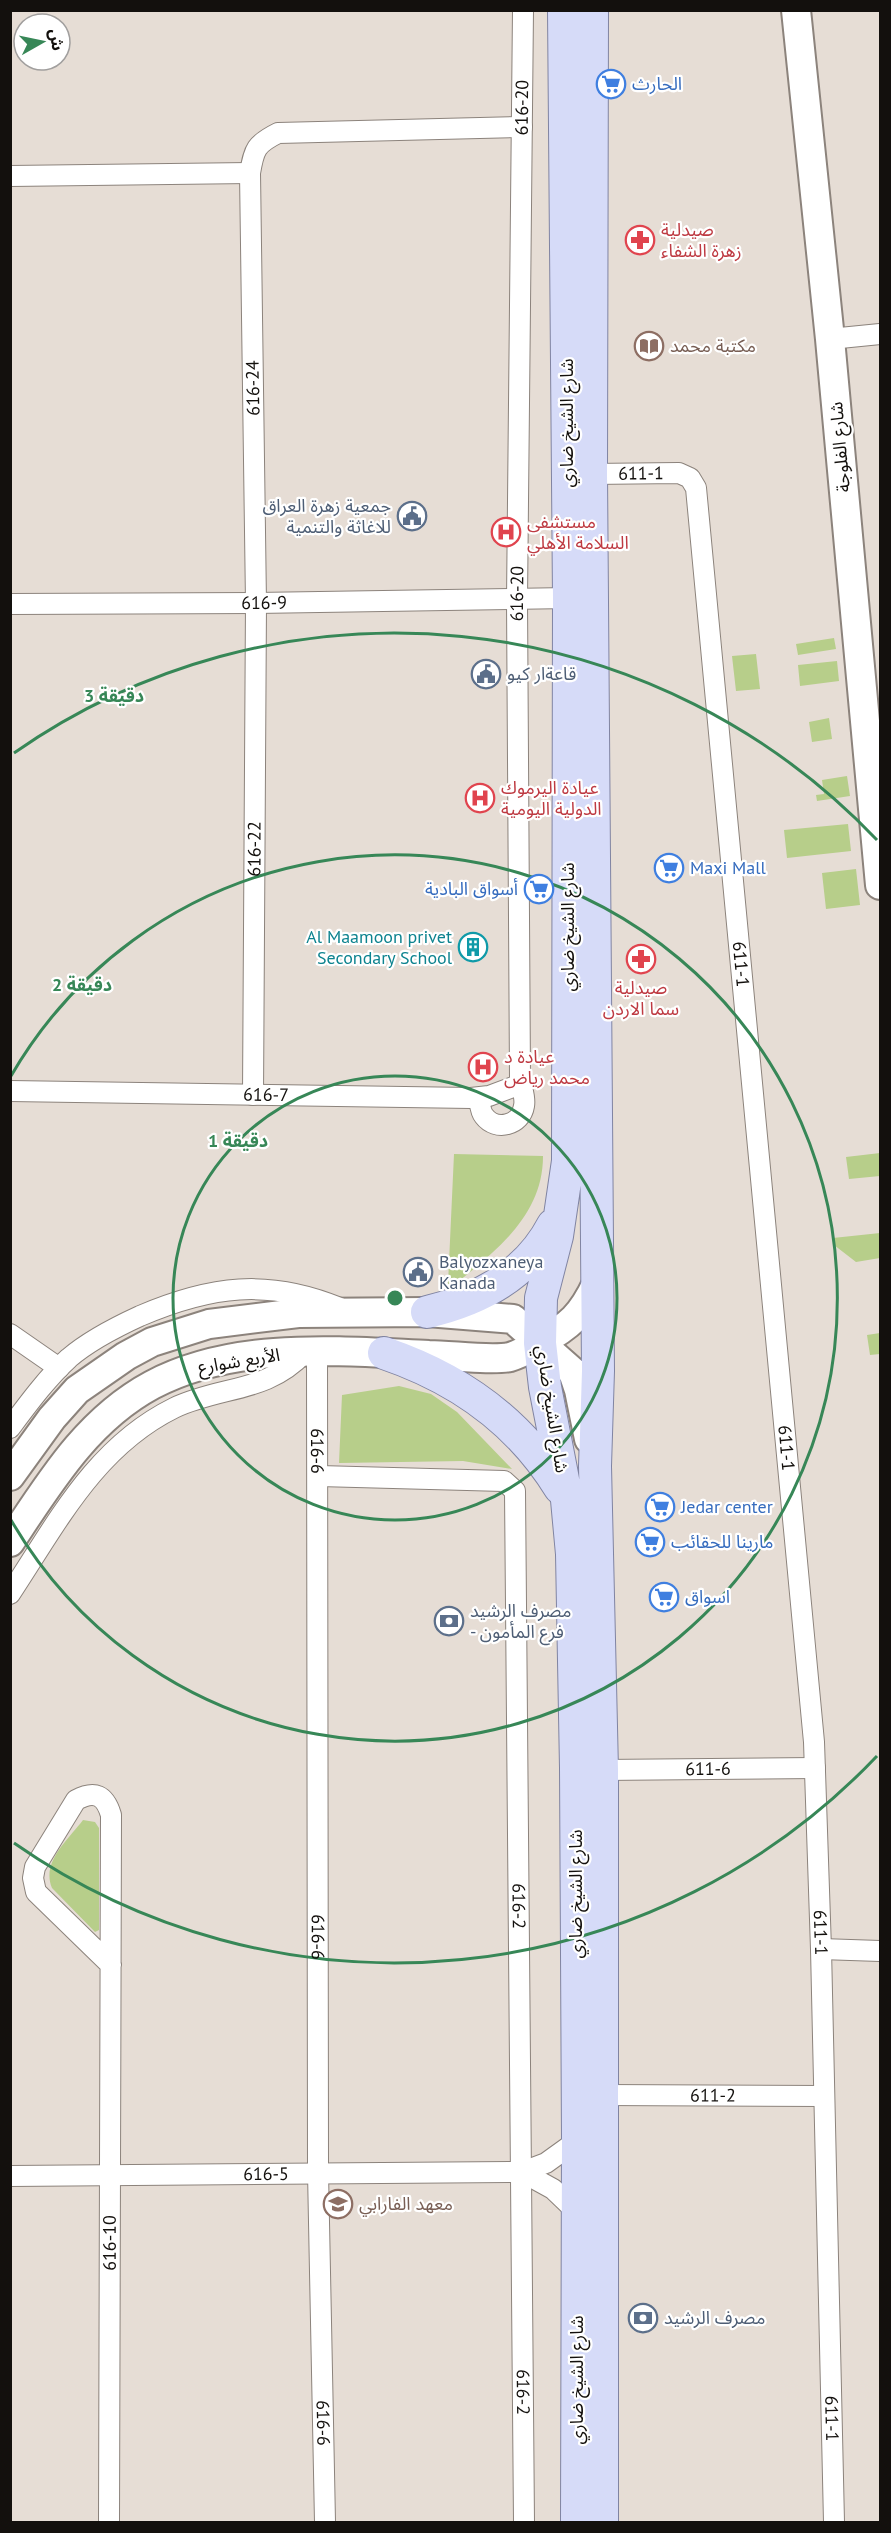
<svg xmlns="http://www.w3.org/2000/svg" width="891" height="2533" viewBox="0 0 891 2533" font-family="'PT Sans','Noto Sans Arabic',sans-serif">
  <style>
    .green { fill: #b7ce8a }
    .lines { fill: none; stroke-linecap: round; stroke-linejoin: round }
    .street-casing { stroke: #8c837c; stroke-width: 22 }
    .secondary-casing { stroke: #8c837c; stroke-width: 32 }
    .primary-casing { stroke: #8084a2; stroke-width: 34 }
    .street { stroke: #fff; stroke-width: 20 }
    .secondary { stroke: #fff; stroke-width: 28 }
    .primary { stroke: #d6dbf8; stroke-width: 32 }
    .ring { fill: none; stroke: #378757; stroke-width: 3 }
    .labels { text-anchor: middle; stroke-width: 4.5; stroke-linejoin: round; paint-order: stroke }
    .shop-label { font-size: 18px; fill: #366cbe; stroke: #fff; text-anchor: start }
    .street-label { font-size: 18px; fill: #13100d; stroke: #fff }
    .health-label { font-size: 18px; fill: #be3a42; stroke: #fff; text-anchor: start }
    .education-label { font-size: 18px; fill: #785e54; stroke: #fff; text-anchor: start }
    .service-label { font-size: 18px; fill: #4e5e75; stroke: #fff; text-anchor: start }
    .culture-label { font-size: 18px; fill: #0d838f; stroke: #fff; text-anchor: end }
    .centre { fill: #378757; stroke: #fff; stroke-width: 3 }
    .ring-label { font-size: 18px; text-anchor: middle; font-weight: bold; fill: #378757; stroke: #fff; stroke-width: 4.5; stroke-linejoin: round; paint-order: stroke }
  </style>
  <rect width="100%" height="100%" fill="#e6ddd5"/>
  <path class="green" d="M834 638 836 649 798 655 796 644Z
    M756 654 760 689 736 691 732 656Z
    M837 661 839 681 800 686 798 665Z
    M829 718 832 739 812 742 809 722Z
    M847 776 850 796 817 801 816 795 824 794 822 780Z
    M848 824 851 851 787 858 784 830Z
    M856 869 860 905 826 909 822 873Z
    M880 1153V1176L849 1179 846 1157Z
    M454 1154 543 1156C543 1214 499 1248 458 1282L448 1284Z
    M880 1233V1258L856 1262 834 1245 833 1238Z
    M880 1333V1354L870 1355 867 1335Z
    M399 1386 431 1394 457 1412 512 1469 463 1461 339 1463 342 1395Z
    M83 1820 95 1822 99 1828V1930L95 1932 52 1888C41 1862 68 1840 83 1820Z"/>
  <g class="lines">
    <g class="street-casing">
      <g id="street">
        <path d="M10 176 250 173"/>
        <path d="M830 339 880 334"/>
        <path id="s1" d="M591 474 679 473 690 478 696 488 814 1742 821 1949 834 2522"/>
        <path id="s2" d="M10 604 256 603 569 598"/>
        <path id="s3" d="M10 1091 471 1098 489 1096 521 1084"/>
        <path id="s4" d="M253 1095 256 603 250 173C254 149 256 144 278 133L522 127"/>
        <path id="s5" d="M479 1098C480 1104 480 1111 484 1116 496 1132 521 1125 524 1106 526 1097 521 1087 520 1077L517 600 523 10"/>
        <path d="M10 1334 59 1368"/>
        <path id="s6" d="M317 1352 318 2172 325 2522"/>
        <path d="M10 1428C28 1404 47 1378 69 1358 90 1340 116 1327 140 1316 210 1286 268 1278 340 1308"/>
        <path id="s7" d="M319 1476 504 1481 515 1491 524 2522"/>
        <path d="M10 1594C57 1523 95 1447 174 1408 222 1385 266 1394 305 1352"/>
        <path id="s8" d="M602 1770 815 1768"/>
        <path d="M821 1949 880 1951"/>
        <path id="s9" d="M602 2095 824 2096"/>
        <path d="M522 2172 553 2189 578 2213"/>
        <path id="s10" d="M10 2176 522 2172 546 2163 578 2140"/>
        <path id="s11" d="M109 2522 111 1815C105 1795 95 1790 76 1800L35 1867 33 1878 36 1892 111 1965"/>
      </g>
    </g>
    <g class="secondary-casing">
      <path id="secondary" d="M796 10 830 339 880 885
        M10 1476 52 1418 77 1390 126 1356 152 1342 209 1324 298 1313 427 1312 513 1319 573 1372 579 1390 589 1439
        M10 1542C50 1482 87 1420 152 1385 235 1341 338 1351 429 1355 451 1355 490 1361 510 1357 521 1354 530 1348 539 1343 570 1326 582 1315 597 1283"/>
    </g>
    <g class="primary-casing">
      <path id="primary" d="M564 10 569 598 568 1161 557 1236 541 1298 540 1343 545 1387 567 1500 572 1554 576 1768 578 2140 577 2522
        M592 10 591 474 598 1371 595 1466 602 1770V2522
        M427 1312C479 1300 527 1275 553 1225
        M384 1353C458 1378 519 1421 560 1488"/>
    </g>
    <use href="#street" class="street"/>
    <use href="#secondary" class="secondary"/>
    <use href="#primary" class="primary"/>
  </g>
  <g class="ring">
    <circle cx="395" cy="1298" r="222"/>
    <path d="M11 1076A443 443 0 1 1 11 1520"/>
    <path d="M877 1756A665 665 0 0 1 14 1843M14 753A665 665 0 0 1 877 840"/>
  </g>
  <defs>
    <g id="supermarket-ring" transform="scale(1.5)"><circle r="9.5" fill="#fff" stroke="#3f7fe0" stroke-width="1.5"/><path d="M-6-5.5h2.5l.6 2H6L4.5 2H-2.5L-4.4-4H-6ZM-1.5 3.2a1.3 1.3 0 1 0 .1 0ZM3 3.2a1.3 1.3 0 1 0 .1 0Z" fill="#3f7fe0"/></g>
    <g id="pharmacy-ring" transform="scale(1.5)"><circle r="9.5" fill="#fff" stroke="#e0444e" stroke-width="1.5"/><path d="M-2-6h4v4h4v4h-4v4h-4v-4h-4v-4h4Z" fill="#e0444e"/></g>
    <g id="library-ring" transform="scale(1.5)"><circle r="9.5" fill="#fff" stroke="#8d6e63" stroke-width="1.5"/><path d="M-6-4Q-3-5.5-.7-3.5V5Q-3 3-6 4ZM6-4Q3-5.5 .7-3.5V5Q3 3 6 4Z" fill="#8d6e63"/></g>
    <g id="civic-ring" transform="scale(1.5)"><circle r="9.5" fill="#fff" stroke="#5c6f8a" stroke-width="1.5"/><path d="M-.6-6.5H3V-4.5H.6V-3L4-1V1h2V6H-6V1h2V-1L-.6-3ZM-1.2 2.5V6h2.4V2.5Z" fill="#5c6f8a"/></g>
    <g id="hospital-ring" transform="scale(1.5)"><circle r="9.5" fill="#fff" stroke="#e0444e" stroke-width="1.5"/><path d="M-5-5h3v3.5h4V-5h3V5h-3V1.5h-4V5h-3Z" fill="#e0444e"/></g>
    <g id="building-ring" transform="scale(1.5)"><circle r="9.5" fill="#fff" stroke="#0f9aa8" stroke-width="1.5"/><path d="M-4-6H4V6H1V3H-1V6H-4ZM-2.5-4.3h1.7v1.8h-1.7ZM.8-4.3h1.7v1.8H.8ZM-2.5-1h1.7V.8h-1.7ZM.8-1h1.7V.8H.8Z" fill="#0f9aa8"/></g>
    <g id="bank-ring" transform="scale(1.5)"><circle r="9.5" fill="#fff" stroke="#5c6f8a" stroke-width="1.5"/><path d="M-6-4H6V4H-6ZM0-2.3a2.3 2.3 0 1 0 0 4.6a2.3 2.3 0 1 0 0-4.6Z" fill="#5c6f8a"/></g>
    <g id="school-ring" transform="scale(1.5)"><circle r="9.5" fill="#fff" stroke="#8d6e63" stroke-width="1.5"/><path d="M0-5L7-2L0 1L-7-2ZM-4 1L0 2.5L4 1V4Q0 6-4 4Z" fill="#8d6e63"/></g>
  </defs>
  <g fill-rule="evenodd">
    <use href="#supermarket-ring" x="611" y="84"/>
    <use href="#pharmacy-ring" x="640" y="240"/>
    <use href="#library-ring" x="649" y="346"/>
    <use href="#civic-ring" x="412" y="516"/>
    <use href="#hospital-ring" x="506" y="532"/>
    <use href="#civic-ring" x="486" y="674"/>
    <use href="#hospital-ring" x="480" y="798"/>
    <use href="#supermarket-ring" x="669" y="868"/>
    <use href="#supermarket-ring" x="539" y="889"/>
    <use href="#building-ring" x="473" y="947"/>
    <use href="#pharmacy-ring" x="641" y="959"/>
    <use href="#hospital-ring" x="483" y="1067"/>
    <use href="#civic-ring" x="418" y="1272"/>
    <use href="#supermarket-ring" x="660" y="1507"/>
    <use href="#supermarket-ring" x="650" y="1542"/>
    <use href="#supermarket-ring" x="664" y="1597"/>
    <use href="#bank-ring" x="449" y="1621"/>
    <use href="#school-ring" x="338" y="2204"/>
    <use href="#bank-ring" x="643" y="2318"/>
  </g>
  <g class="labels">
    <g class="shop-label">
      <text x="632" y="90">الحارث</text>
      <text x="690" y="874">Maxi Mall</text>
      <text x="518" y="895" text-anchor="end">أسواق البادية</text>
      <text x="681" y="1513">Jedar center</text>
      <text x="671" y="1548">مارينا للحقائب</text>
      <text x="685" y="1603">اسواق</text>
    </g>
    <g class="street-label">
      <text dy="6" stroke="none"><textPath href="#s5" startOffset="1070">616-20</textPath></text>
      <text transform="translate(253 388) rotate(-91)" y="6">616-24</text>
      <text transform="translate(567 423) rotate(-90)" y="6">شارع الشيخ ضاري</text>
      <text transform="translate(840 447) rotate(-95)" y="6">شارع الفلوجة</text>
      <text dy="6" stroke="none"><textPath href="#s1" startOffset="50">611-1</textPath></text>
      <text dy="6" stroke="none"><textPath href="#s5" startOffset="584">616-20</textPath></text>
      <text dy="6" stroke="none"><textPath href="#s2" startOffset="254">616-9</textPath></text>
      <text dy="6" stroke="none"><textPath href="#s4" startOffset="246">616-22</textPath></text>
      <text transform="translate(568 927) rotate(-90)" y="6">شارع الشيخ ضاري</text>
      <text dy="6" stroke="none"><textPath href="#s1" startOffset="590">611-1</textPath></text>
      <text dy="6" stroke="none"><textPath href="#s3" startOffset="256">616-7</textPath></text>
      <text transform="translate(239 1361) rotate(-9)" y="6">الأربع شوارع</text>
      <text transform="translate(552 1409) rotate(81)" y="6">شارع الشيخ ضاري</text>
      <text dy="6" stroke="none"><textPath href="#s1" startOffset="1076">611-1</textPath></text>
      <text dy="6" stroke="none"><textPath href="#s6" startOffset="99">616-6</textPath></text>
      <text dy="6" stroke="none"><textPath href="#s8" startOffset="106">611-6</textPath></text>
      <text transform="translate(576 1894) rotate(-90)" y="6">شارع الشيخ ضاري</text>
      <text dy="6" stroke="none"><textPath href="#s7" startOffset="615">616-2</textPath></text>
      <text dy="6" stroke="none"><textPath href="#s1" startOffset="1562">611-1</textPath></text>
      <text dy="6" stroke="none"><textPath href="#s6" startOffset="585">616-6</textPath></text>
      <text dy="6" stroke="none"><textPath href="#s9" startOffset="111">611-2</textPath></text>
      <text dy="6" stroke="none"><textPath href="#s10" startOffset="256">616-5</textPath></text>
      <text dy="6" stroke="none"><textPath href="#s11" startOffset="279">616-10</textPath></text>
      <text transform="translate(577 2380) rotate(-90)" y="6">شارع الشيخ ضاري</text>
      <text dy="6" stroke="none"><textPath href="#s7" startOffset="1101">616-2</textPath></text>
      <text dy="6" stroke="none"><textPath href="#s1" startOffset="2048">611-1</textPath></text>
      <text dy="6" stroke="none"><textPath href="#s6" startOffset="1071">616-6</textPath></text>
    </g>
    <g class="health-label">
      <text x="661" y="236">صيدلية<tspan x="661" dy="21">زهرة الشفاء</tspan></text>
      <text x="527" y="528">مستشفى<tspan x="527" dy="21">السلامة الأهلي</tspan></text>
      <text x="501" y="794">عيادة اليرموك<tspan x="501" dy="21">الدولية اليومية</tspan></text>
      <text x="641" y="994" text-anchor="middle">صيدلية<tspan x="641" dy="21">سما الاردن</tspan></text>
      <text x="504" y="1063">عيادة د<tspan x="504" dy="21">محمد رياض</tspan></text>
    </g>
    <g class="education-label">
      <text x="670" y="352">مكتبة محمد</text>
      <text x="359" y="2210">معهد الفارابي</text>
    </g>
    <g class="service-label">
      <text x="391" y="512" text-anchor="end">جمعية زهرة العراق<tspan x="391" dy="21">للاغاثة والتنمية</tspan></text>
      <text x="507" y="680">قاعةار كيو</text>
      <text x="439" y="1268">Balyozxaneya<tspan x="439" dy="21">Kanada</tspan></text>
      <text x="470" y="1617">مصرف الرشيد<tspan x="470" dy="21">- فرع المأمون</tspan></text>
      <text x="664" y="2324">مصرف الرشيد</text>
    </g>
    <g class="culture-label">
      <text x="452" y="943">Al Maamoon privet<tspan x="452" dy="21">Secondary School</tspan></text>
    </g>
  </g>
  <circle cx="395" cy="1298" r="9" class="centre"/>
  <g class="ring-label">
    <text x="114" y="702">3 دقيقة</text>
    <text x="82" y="991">2 دقيقة</text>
    <text x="238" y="1147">1 دقيقة</text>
  </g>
  <rect width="891" height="2533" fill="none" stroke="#13100d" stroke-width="24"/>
  <g transform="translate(42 42) rotate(81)"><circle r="28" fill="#ffffff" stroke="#a19f9e" stroke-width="1.5"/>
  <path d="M0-4.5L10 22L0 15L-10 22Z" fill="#378757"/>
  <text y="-9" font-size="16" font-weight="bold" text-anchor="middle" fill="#13100d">ش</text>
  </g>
</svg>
